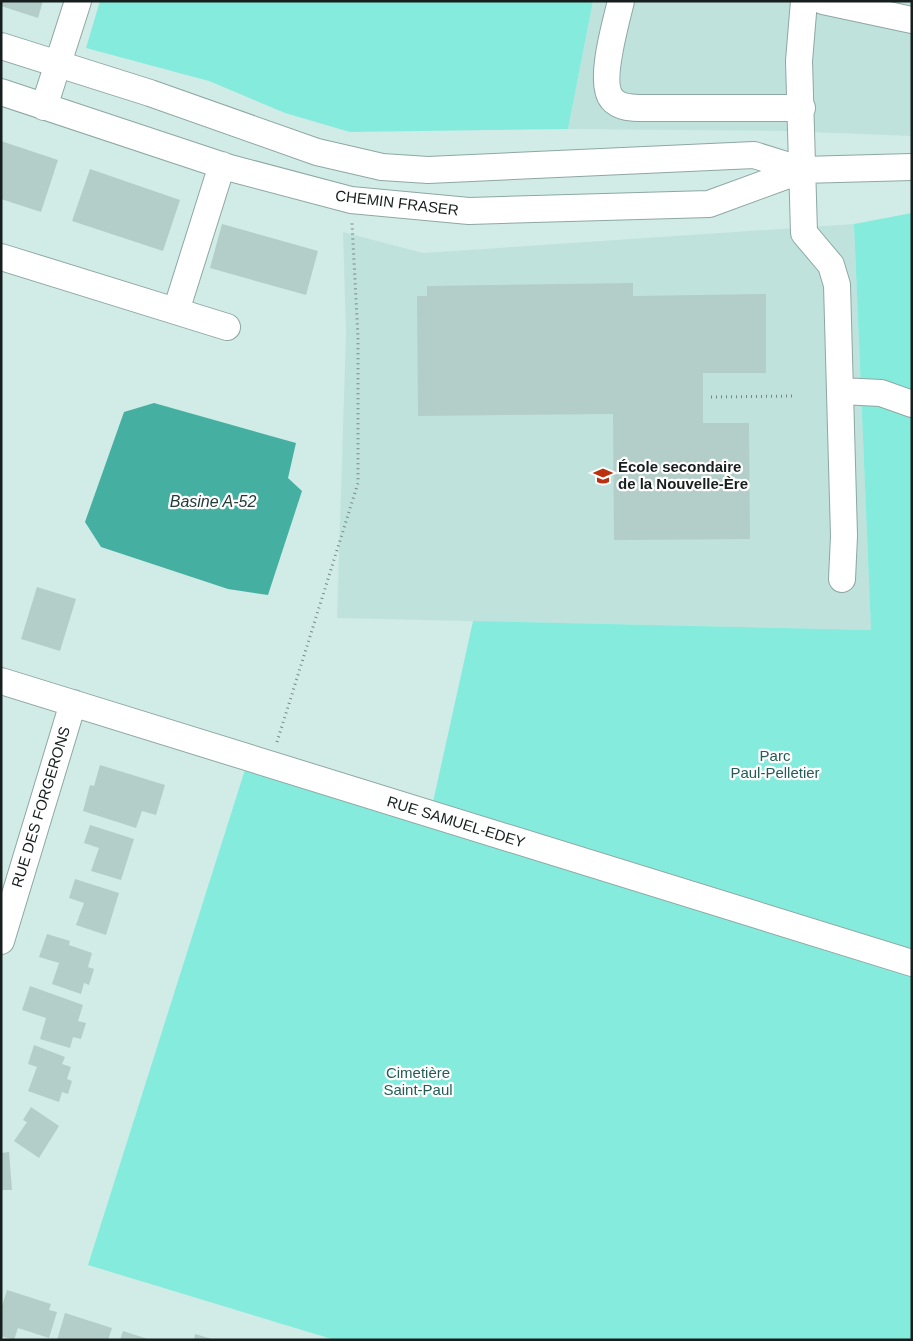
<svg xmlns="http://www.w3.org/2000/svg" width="913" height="1341" viewBox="0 0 913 1341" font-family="Arial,sans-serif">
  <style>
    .built { fill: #bfe3dc }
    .green { fill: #85ebdc }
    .water { fill: #45b0a2 }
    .building { fill: #b3cdc8 }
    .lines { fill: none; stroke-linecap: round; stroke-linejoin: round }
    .minor-casing { stroke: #8ea7a3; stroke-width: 28 }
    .path { stroke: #768885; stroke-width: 3; stroke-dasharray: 1 4; stroke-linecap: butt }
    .minor { stroke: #fff; stroke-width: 26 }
    .labels { text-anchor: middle; stroke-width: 4.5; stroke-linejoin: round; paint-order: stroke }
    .street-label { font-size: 15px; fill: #161f1e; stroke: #fff }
    .poi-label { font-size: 15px; font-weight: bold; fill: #161f1e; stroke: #fff; text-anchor: start }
    .park-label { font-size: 15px; fill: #235d56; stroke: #fff }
    .water-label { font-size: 16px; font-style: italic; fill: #243c38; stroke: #fff }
  </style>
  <rect width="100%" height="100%" fill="#d1ece7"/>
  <path class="built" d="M593 1H912V136L781 131 568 129Z
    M854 224 871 630 337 618 346 333 343 232 423 253Z"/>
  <path class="green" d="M100 1H593L568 129 350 132 285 113 209 81 86 48Z
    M912 213V951L433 802 473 621 871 630 854 224Z
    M249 757 912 963V1340H335L88 1265Z"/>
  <path class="water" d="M154 403 296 443 288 478 302 491 268 595 228 589 101 547 85 522 124 412Z"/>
  <path class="building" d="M1 1H43L38 18 1 6Z
    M1 141 58 160 41 212 1 199Z
    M90 169 180 200 163 251 72 221Z
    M222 224 318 251 306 295 210 268Z
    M633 283V296L766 294V373H703V423H749L750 539 614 540 613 414 418 416 417 296H427V286Z
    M37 587 76 599 60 651 21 639Z
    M100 765 165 785 156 815 142 811 136 828 83 811 90 785 94 786Z
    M90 825 134 839 121 880 91 871 99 848 84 843Z
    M75 879 119 893 106 935 76 925 84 903 69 898Z
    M47 934 70 941 69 945 92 953 88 967 94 969 89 985 84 983 81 994 52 984 59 963 39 957Z
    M30 986 83 1005 78 1021 86 1023 81 1039 73 1037 70 1048 40 1039 46 1018 22 1010Z
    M34 1045 65 1057 62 1064 71 1067 67 1079 72 1081 68 1094 62 1092 59 1102 28 1091 37 1067 28 1064Z
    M31 1107 59 1126 39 1158 14 1141 27 1122 23 1120Z
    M9 1152 12 1190H1V1153Z
    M7 1290 51 1304 49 1310 57 1312 49 1338 18 1328 14 1340 1 1336V1309Z
    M65 1313 112 1328 108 1340H57Z
    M123 1331 148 1339V1340H120Z
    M195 1334 212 1339V1340H194Z"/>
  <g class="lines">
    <g class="minor-casing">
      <path id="minor" d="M621 1C616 22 598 83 612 99 619 108 634 108 644 108H802
        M804 1 799 61 804 233 831 265 837 285 844 536 842 579
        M823 1 912 20
        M1 46 150 93 317 152 382 167 428 170 754 155 802 170
        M1 92 230 168 351 200 469 211 709 204 802 170 912 167
        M44 107 78 1
        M1 257 227 327
        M176 311 222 165
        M841 391 881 393 912 404
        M1 681 912 963
        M1 941 73 703"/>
    </g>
    <path class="path" d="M711 397 794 396
      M277 742 358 483V337L352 223"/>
    <use href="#minor" class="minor"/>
  </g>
  <defs>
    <g id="school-bare" transform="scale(1.5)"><path d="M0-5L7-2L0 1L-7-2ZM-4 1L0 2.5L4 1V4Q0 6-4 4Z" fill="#bb300f" stroke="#fff" stroke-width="2.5" paint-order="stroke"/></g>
  </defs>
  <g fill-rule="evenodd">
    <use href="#school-bare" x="603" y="476"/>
  </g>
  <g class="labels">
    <g class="street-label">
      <text transform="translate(397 203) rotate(7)" y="5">CHEMIN FRASER</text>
      <text transform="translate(41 807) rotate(-73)" y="5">RUE DES FORGERONS</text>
      <text transform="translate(456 822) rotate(17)" y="5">RUE SAMUEL-EDEY</text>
    </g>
    <g class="poi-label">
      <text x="618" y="472">École secondaire<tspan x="618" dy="17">de la Nouvelle-Ère</tspan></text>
    </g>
    <g class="park-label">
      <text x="775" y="761">Parc<tspan x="775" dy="17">Paul-Pelletier</tspan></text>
      <text x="418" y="1078">Cimetière<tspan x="418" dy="17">Saint-Paul</tspan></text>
    </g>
    <g class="water-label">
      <text x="213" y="507">Basine A-52</text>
    </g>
  </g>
  <rect width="913" height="1341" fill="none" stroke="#161f1e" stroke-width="5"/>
</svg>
